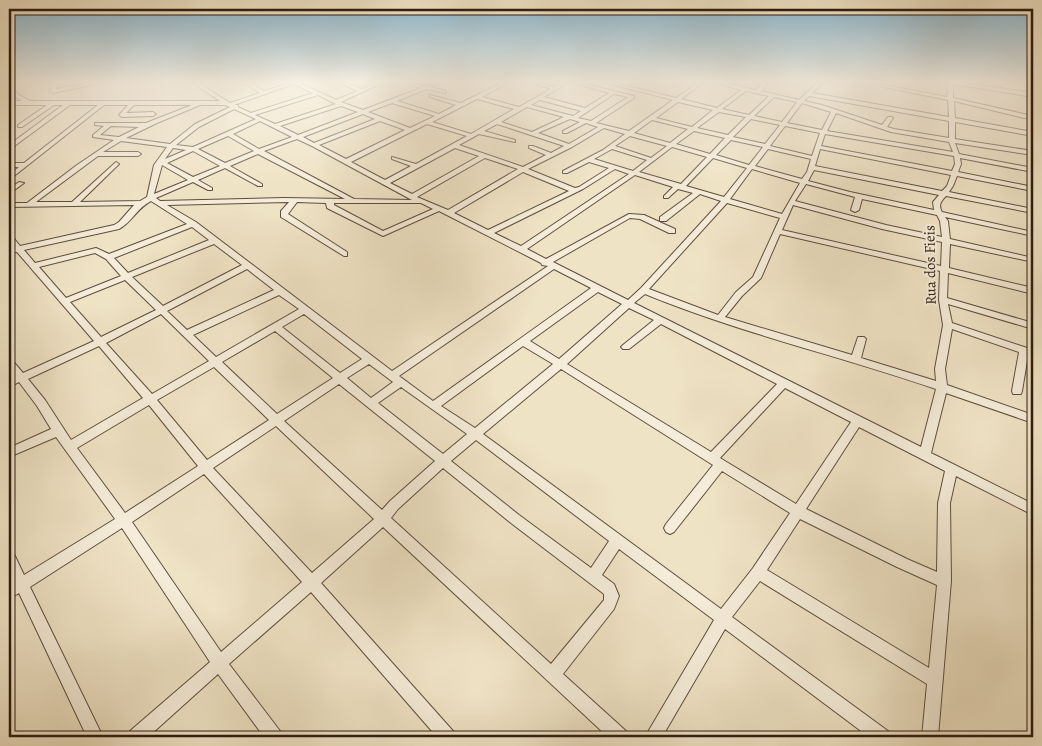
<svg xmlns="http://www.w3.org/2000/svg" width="1042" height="746" viewBox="0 0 1042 746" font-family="Alegreya,serif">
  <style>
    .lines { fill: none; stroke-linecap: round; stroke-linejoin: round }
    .minor-casing { stroke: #5e4e3e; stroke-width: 2 }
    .minor { fill: #f5edd9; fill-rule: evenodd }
    .labels { text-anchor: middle; stroke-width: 4; stroke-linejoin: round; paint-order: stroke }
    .street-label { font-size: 15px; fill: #2e1c11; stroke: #f5edd9 }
  </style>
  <rect width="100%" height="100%" fill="#efe3c5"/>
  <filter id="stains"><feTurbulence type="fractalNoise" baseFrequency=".004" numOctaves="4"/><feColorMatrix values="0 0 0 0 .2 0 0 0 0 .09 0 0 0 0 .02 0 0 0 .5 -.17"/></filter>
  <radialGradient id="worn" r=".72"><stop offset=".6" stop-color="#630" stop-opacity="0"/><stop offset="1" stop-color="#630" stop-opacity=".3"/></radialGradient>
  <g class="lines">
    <g class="minor-casing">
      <path id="minor" d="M52 82H57L56 89 89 83 92 85 53 93 50 91Z
        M191 82H197L230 103 260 93 243 82H249L264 91 291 82H298L336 100 357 91 338 82H345L362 89 378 82H384L341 102 363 110 421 88 400 82C408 82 415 85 424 86 430 86 437 82 443 82L431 87 446 91V93L427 89 397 101 439 114 456 105 430 97V95L461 103 503 82H509L482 97 519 107 551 89 530 82H538L555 87 563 82H569L544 97 585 108 609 93 570 82H578L634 96V98L596 123 629 131 673 100 603 82H611L676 98 699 82H704L681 99 717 108 741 90 712 82H721L756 90 764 82H769L761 91 799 100 818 82H823L812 93 949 117 948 100 859 82H869L947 97 948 82H962L1033 93V97L953 84V98L1033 116V120L954 101 955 118 1033 132V136L955 122V139L1033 151V155L955 143 959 154 1033 168V172L960 158 961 164 958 172 1033 187V191L957 176 953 186 949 192 1033 209V213L946 196C941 201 938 205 942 212L1033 232V236L945 217 948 221 950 239 1033 258V262L950 244 949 268 1033 288V294L948 273 947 298 1033 323V329L948 304 952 323 1033 350V356L1028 355 1022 391 1021 394H1013L1012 391 1019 352 952 329 945 369 947 385 1033 415V423L946 393 931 453 1033 504V515L956 476 950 503 951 581 938 737H922L927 684 760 581 732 617 888 731 890 737H869L725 629 662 737H645L714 620 619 549 602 575 614 584 619 596 614 609 563 674 626 731 628 737H608L383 527 321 583 453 731 455 737H437L311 592 229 664 280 731 282 737H264L218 674 148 737H128L130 731 210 662 122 528 30 587 103 737H87L19 593 9 599V584L13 582 9 572V552L14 554 24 575 115 519 56 437 9 457V448L51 429 37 406 19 382 9 387V379L15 376 9 369V359L12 360 23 373 94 341 17 252 9 253V249L13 248 9 242V236H12L20 246 114 225 119 222 134 205 9 207V203H27L77 165 114 140 93 137V135L104 126 95 125V123H146L192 105H134L126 113 153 112 156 114 153 116 122 117 119 115 128 105H104L9 180V175L19 167H9V163H24L98 105H70L9 150V145L63 105H54L22 127H18V125L47 105H9V101H22C16 97 9 93 9 85L19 95 30 101H220ZM294 84 313 93 251 113 238 107V105H234ZM746 91 769 96 749 115 722 109ZM614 94 628 97 591 121 578 118ZM318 95 336 104 275 124 255 115ZM809 96 949 121V138L894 129 887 127 893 118 892 117H888L882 125 822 105 804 101ZM774 97 797 102 782 122 754 116ZM477 99 514 109 471 134 432 122ZM540 100 581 111 573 116 531 105ZM678 102 713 110 692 127 656 118ZM392 103 435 116 410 128 368 112ZM802 103 831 112 822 130 787 123ZM200 105H225L230 107 195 124 170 144 126 138 157 123ZM341 106 358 112 298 135 280 126ZM527 107 564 117 532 132 501 122ZM234 109 256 119 193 147 176 145 199 127ZM719 112 746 117 728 135 697 128ZM836 113 891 132 949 142 953 152 827 131ZM363 114 375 119 314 143 303 137ZM570 119 580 122 563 131V133H567L586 123 598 127 569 144 538 133ZM751 119 780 125 765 144 733 137ZM652 120 688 129 670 143 634 133ZM260 121 292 137 259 149 233 134ZM380 121 405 130 346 159 319 145ZM427 124 467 136 416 164 392 157V159L411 166 385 180 351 162ZM497 124 564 146 551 153 533 146H529V148L546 155 523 167 459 145 479 134 515 142V140L484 131ZM111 126 139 127 119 137 100 135ZM785 126 820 133 812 156 770 146ZM604 128 625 134 603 150 563 171V173H567L589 162 609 168 579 187 575 188 528 169 572 147ZM694 131 725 138 710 154 676 144ZM825 134 954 156 955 164 952 171 821 146ZM228 136 254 151 225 163 198 149ZM630 136 667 146 651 158 615 146ZM297 139 312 146 412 200 354 199 264 151ZM731 140 763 147 749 165 716 155ZM121 141 167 147 154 165 147 197 140 201 80 202 118 165 119 164 116 162 72 202H36L98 156H138L141 154 138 152H103ZM672 147 707 157 681 184 639 172ZM173 148 186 150 165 159ZM455 148 479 156 412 194 390 183ZM612 149 647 160 633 171 594 159ZM768 149 811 159 807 172 802 179 755 166ZM820 149 951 175 947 186 942 191 815 166ZM193 151 220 166 193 177 167 163ZM258 154 345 199 284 198 160 201 156 198 193 182 208 190H212V188L198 180 225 168 258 186H262V184L230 166ZM485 158 518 169 448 210 417 197ZM713 158 747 168 724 197 686 186ZM162 165 188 180 154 194ZM615 169 629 174 521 246 494 233 583 189ZM752 169 800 183 782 214 730 199ZM814 170 939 195 933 202 934 210 850 192 808 181ZM523 172 569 191 488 230 454 213ZM635 175 673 187 664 196V198H668L678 189 693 193 660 217V221H666L700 194 721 201 641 288 628 300 553 262 630 218 640 219 669 233H675V229L644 215 629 214 546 259 527 249ZM806 184 855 197 851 210 855 212 859 210 862 199 937 215 940 221 942 237 886 225 795 201ZM151 201 187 224 109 254 96 248 35 263 24 250 119 229C132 222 137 208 151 201ZM289 202 281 211V217L344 256H347V252L288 214 297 202 326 203 327 208 383 236 439 211 541 263 542 265 548 266 392 371 196 222 167 205ZM334 203H421L433 209 383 231 334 205ZM727 203 780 218 753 277 736 292 718 315 649 289ZM793 205 882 229 942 242 941 266 782 230ZM192 227 209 240 128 273 114 258ZM780 234 940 271 939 300 943 325 935 369 936 381 861 358 866 339 864 337H858L852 355 725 317 742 296 761 278ZM214 244 242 265 163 306 132 277ZM95 253 106 259 121 276 66 298 39 267ZM247 269 274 290 187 330 167 311ZM554 269 591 288 433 401 399 376ZM125 280 156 310 101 337 70 302ZM598 292 622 304 559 359 530 341ZM645 294C740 333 840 356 936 389L921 447 634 303ZM279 295 299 309 216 357 193 335ZM629 308 654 320 623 345 621 347 623 349H629L661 324 777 384 711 452 567 364ZM161 314 209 361 152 394 106 343ZM304 314 362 359 340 373 282 327ZM275 331 333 378 277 414 222 362ZM99 346 143 398 71 440 45 400 28 379ZM523 346 553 364 475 428 441 406ZM369 364 393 382 371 398 347 378ZM214 367 269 420 207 460 157 400ZM561 369 713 465 666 524 664 528 666 532 670 534 674 532 722 471 790 513 753 568 721 609 483 434ZM339 384 435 461 390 501 382 510 284 421ZM401 387 467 434 443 454 378 403ZM785 388 851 422 796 504 720 458ZM149 405 198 466 125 513 77 448ZM276 426 374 519 312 573 213 468ZM859 427 945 471 938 503 937 572 907 559 806 509ZM476 440 609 541 591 568 519 515 451 461ZM443 468 511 523 604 594V600L551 664 391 518 398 509ZM204 474 302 582 221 652 132 522ZM800 519 897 567 937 585 929 668 767 570Z
        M647 82H654L657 84 654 86Z
        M1022 82H1033V84Z
        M19 182 24 183 9 194V189Z"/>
    </g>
    <use href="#minor" class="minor"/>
  </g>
  <linearGradient id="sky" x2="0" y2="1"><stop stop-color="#89b8d2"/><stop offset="0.44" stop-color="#f8f2e5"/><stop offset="1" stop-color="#f8f2e5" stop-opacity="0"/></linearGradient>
  <rect width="1042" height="186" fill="url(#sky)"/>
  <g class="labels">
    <g class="street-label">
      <text transform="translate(930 265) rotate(-91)" y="5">Rua dos Fieis</text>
    </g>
  </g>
  <rect width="1042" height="746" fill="none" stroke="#efe3c5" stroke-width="30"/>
  <rect x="10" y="10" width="1022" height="726" fill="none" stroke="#2e1c11" stroke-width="2.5"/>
  <rect x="15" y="15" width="1012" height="716" fill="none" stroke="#2e1c11"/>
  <rect width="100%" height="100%" filter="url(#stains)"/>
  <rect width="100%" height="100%" fill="url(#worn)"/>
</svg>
